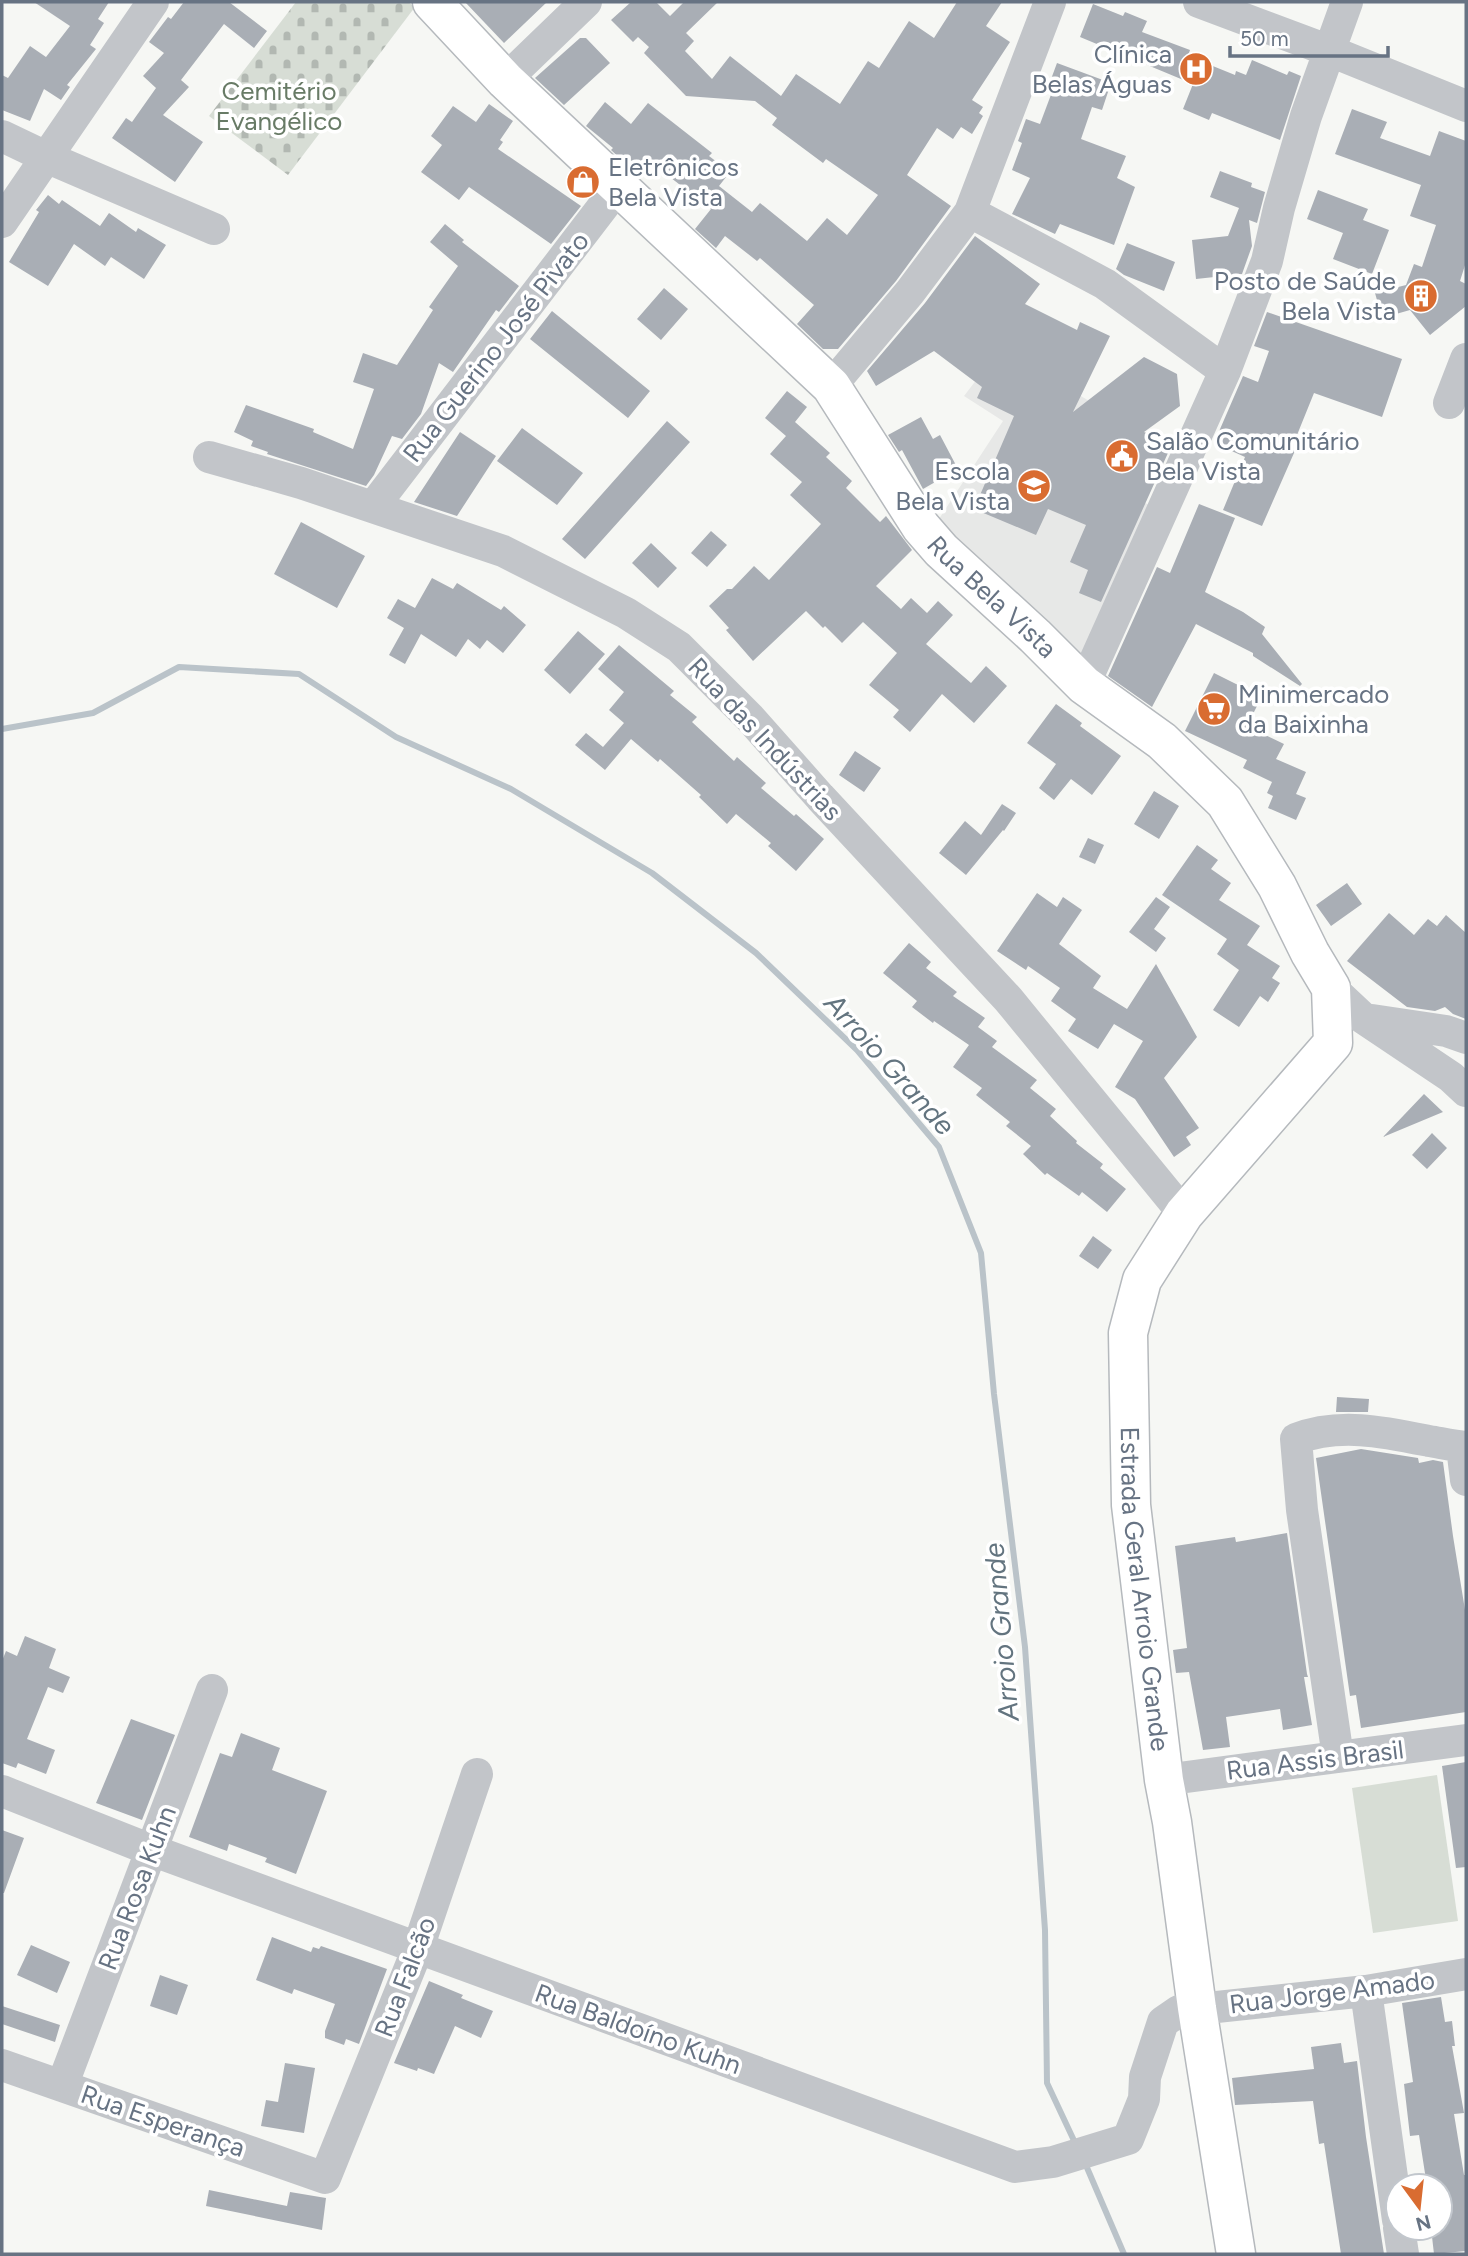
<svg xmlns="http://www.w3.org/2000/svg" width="1468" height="2256" viewBox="0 0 1468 2256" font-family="Figtree,sans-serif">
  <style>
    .built { fill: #e7e8e7 }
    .grass { fill: #d7ddd5 }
    .cemetery { fill: url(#cemetery-stones) }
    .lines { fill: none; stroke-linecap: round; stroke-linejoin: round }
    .stream { stroke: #bac3c9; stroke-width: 6 }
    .building { fill: #a9aeb5 }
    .major-casing { stroke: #b5b9bd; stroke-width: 41 }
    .minor { stroke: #c2c5c9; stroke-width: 32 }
    .major { stroke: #fff; stroke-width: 38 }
    .labels { text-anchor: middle; stroke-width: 7; stroke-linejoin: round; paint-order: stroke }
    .poi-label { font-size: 26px; fill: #677383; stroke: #fff; text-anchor: end }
    .park-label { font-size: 26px; fill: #687b66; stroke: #fff }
    .street-label { font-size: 26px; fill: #677383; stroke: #fff }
    .water-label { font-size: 28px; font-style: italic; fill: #63747f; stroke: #fff }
  </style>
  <defs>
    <pattern id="cemetery-stones" width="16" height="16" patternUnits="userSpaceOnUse" patternTransform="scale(1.75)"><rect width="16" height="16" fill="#d7ddd5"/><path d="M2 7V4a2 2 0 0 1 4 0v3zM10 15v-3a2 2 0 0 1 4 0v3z" fill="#b2b8b2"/></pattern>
  </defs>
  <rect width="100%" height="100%" fill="#f6f7f4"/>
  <path class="built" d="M1000 349 1091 402 1062 465 1156 508 1079 660 935 525 1003 421 964 396Z"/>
  <path class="grass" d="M1437 1775 1458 1921 1373 1933 1352 1788Z"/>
  <path class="cemetery" d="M296 2H408L415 7 288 175 209 116Z"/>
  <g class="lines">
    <path class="stream" d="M2 729 93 713 179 667 299 674 396 737 511 789 652 873 756 953 857 1050 939 1147 981 1253 994 1394 1025 1647 1045 1930 1047 2083 1077 2147
      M1085 2163 1124 2254"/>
  </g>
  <path class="building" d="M34 2H109L98 19 104 23 90 45 96 49 67 85 70 87 61 100 44 89 30 121 2 110V75L8 78 30 46 46 57 70 26Z
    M184 2H229L267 31 254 48 224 24 181 80 189 87 163 115 203 142 175 182 112 138 126 118 132 122 156 88 143 76 164 53 149 42 168 17 171 19Z
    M465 2H547L504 43Z
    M631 2H656L670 16 684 2H718L686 33 694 41 685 51 712 79 730 56 781 96 796 74 840 104 868 61 879 68 909 21 934 38 957 2H1002L986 26 1010 42 972 100 983 107 979 113 983 116 972 134 961 127 953 139 937 128 907 175 951 206 896 281 838 349H823L797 324 814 305 760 258 757 261 725 236 716 248 695 229 711 209 648 160 637 174 611 150 613 148 586 126 605 102 631 124 648 103 712 153 709 156 730 172 719 186 752 212 760 203 807 241 827 218 847 235 878 195 826 159 823 163 772 125 777 118 755 101 686 96 644 53 649 47 638 37 633 42 611 20Z
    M1093 4 1123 16 1125 12 1147 21 1142 32 1190 50 1188 56 1235 75 1236 71 1246 75 1252 60 1287 75 1289 71 1301 76 1280 140 1212 113 1209 120 1183 109 1193 84 1080 37Z
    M580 38H586L610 63 564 105 535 78Z
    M1057 63 1111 83 1102 110 1092 107 1081 139 1126 156 1117 178 1135 187 1114 245 1060 224 1055 234 1012 214 1030 178 1012 170 1022 143 1018 141 1026 119 1040 124 1052 92 1047 90Z
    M489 104 513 121 500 140 503 142 498 149 581 206 551 244 469 187 459 200 421 172 442 145 431 136 453 106 476 122Z
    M1352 109 1387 122 1380 138 1430 156 1439 131 1466 141V262L1460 281 1466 284V306L1430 335 1410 310 1382 318 1375 293 1406 285 1414 264 1422 267 1436 225 1410 216 1421 185 1335 154Z
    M1220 171 1252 183 1251 187 1265 192 1257 223 1249 220 1252 246 1242 274 1196 279 1192 240 1228 236 1239 208 1210 197Z
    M1318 190 1368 209 1363 220 1389 230 1372 274 1333 259 1343 233 1307 219Z
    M48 195 59 204 62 200 100 226 109 213 136 232 138 228 166 245 144 279 111 257 105 266 74 244 48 286 9 262 39 212 36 210Z
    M445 224 464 240 462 242 519 286 499 312 496 310 453 372 439 363 421 414 402 439 392 436 374 475 366 486 267 454 268 452 251 446 253 441 234 432 246 405 314 429 313 432 353 449 374 389 353 382 363 353 397 365 433 310 429 307 458 266 430 242Z
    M975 236 1040 284 1025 304 1077 330 1080 322 1110 336 1073 412 1144 357 1177 374 1180 406 1144 432 1172 444 1101 602 1079 593 1088 570 1070 562 1086 525 1048 509 1036 535 974 509 1014 416 977 398 982 387 934 351 876 386 867 371 925 303Z
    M1127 243 1175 262 1164 291 1124 275 1116 269Z
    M664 288 688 309 661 340 637 319Z
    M552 311 650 391 628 418 530 339Z
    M1267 312 1402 359 1382 417 1314 393 1297 435 1301 437 1262 526 1223 510 1245 457 1214 443 1243 376 1258 382 1269 351 1254 346Z
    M787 391 807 407 795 422 830 453 826 457 852 481 846 488 880 522 886 516 912 550 876 586 901 609 911 598 927 613 938 601 953 615 926 644 971 683 986 666 1007 686 974 723 942 694 910 732 893 717 899 710 869 685 897 653 863 622 842 643 825 626 823 628 806 611 753 661 726 630 729 628 709 606 727 589H732L754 566 769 580 821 524 790 495 802 482 770 454 786 436 765 418Z
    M921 417 933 439 940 435 958 469 923 489 902 450 899 452 888 435Z
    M667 421 690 442 585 559 562 539Z
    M522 428 583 473 557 505 497 461Z
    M460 432 496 456 457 516 414 502Z
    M1199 504 1235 518 1205 592 1243 612 1265 627 1262 634 1302 684 1300 686 1253 656V653L1196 624 1152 707 1108 676 1157 567 1170 573Z
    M301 522 365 556 337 608 274 574Z
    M711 531 727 545 707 567 691 553Z
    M651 543 677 568 658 588 632 563Z
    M432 578 453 589 457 583 501 610 504 606 526 625 503 653 487 640 480 649 468 639 456 657 421 634 405 664 389 655 404 628 387 618 398 599 415 608Z
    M578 631 605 654 570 694 544 670Z
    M619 645 674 691 670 695 697 717 692 722 734 761 737 757 766 783 761 788 794 816 796 814 824 839 796 871 768 846 771 843 736 814 727 824 699 797 701 795 660 759 658 762 631 739 605 770 575 745 586 733 603 747 624 723 609 710 624 692 598 669Z
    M1214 673 1242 687 1240 693 1259 702 1247 726 1284 744 1276 759 1306 772 1296 794 1306 798 1296 820 1268 808 1273 796 1267 793 1272 782 1243 768 1247 760 1185 731Z
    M1056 704 1082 723 1080 726 1121 756 1092 795 1071 779 1054 800 1039 788 1056 764 1027 743Z
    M855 751 881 768 864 792 839 775Z
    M1154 791 1179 806 1159 839 1134 824Z
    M1002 804 1016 813 1004 831 1003 830 966 875 939 853 965 821 981 835Z
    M1088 838 1104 845 1095 864 1079 857Z
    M1197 845 1218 860 1211 869 1231 883 1219 900 1260 926 1247 945 1280 966 1272 978 1280 983 1268 1002 1260 996 1239 1027 1213 1010 1239 970 1217 954 1227 939 1162 895Z
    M1347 883 1362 904 1331 926 1316 905Z
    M1037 893 1057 907 1063 897 1082 910 1059 944 1101 976 1093 988 1127 1009 1156 964 1197 1037 1164 1078 1199 1128 1186 1137 1191 1145 1174 1157 1135 1099 1115 1087 1143 1041 1114 1024 1098 1049 1068 1031 1076 1019 1051 1001 1060 988 1028 966 1026 970 997 951Z
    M1156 897 1170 907 1154 929 1166 938 1156 952 1129 932Z
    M1389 913 1414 935 1428 919 1437 926 1446 915 1466 933V1019L1453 1014 1445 1007 1435 1011 1407 1007 1347 961Z
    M909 943 931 962 926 968 957 992 953 996 985 1018 978 1027 997 1041 992 1047 1037 1080 1030 1088 1056 1109 1050 1116 1077 1141 1076 1143 1103 1164 1100 1168 1126 1189 1107 1212 1082 1192 1079 1196 1047 1173 1045 1175 1023 1154 1031 1146 1006 1126 1010 1122 976 1095 982 1088 953 1067 969 1045 934 1021 933 1023 912 1007 917 1001 883 973Z
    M1424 1094 1443 1112 1383 1137Z
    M1432 1133 1447 1148 1427 1169 1412 1155Z
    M1093 1236 1112 1250 1098 1269 1079 1256Z
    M1337 1397 1369 1399 1368 1412H1336Z
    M1361 1449 1418 1458 1419 1463 1433 1460 1443 1462 1453 1536 1465 1610H1466V1712L1361 1728 1356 1695 1350 1696 1316 1458Z
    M1287 1533 1307 1674 1308 1677H1304L1312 1725 1283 1730 1280 1709 1226 1717 1230 1747 1203 1750 1189 1672 1176 1673 1173 1650 1187 1648 1175 1546 1235 1537 1236 1542Z
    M25 1636 56 1649 49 1668 70 1677 63 1693 48 1687 27 1739 55 1750 46 1774 18 1763 16 1768 2 1763V1661L6 1651 17 1656Z
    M131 1719 175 1735 142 1820 96 1803Z
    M241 1733 280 1748 272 1770 327 1791 296 1874 265 1862 267 1858 229 1844 227 1851 189 1837 220 1753 232 1757Z
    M1466 1762V1867L1456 1868 1442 1766Z
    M2 1830 24 1838 4 1893H2Z
    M272 1937 311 1952 313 1947 319 1949 321 1946 387 1969 359 2044 346 2039 344 2045 325 2038V2031L335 2004 294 1989 292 1994 256 1980Z
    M31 1945 70 1962 57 1993 17 1975Z
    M160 1975 188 1985 177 2015 150 2006Z
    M429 1981 463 1995 461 1998 493 2011 481 2038 455 2026 434 2074 418 2068 417 2071 394 2063Z
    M1441 1997 1445 2022 1452 2021 1455 2046H1452L1464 2113 1454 2114 1464 2175H1466V2251L1434 2254 1431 2228H1440V2186H1427L1419 2135 1410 2136 1404 2084 1413 2082 1402 2003Z
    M2 2006 60 2025 55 2042 2 2024Z
    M1341 2043 1344 2063 1357 2061 1366 2137 1384 2254H1341L1324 2143 1319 2144 1313 2101 1235 2105 1232 2078 1314 2069 1311 2047Z
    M285 2063 315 2068 304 2133 261 2126 266 2100 278 2102Z
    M209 2190 287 2206 290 2192 326 2198 322 2230 206 2206Z"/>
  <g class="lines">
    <g class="major-casing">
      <g id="major">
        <path id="s1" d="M432 2 505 80 831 386 921 527 941 550 1035 636 1084 685 1162 741 1225 802 1277 886 1310 953 1331 988 1333 1043 1184 1214 1142 1280 1128 1333 1131 1505 1164 1780 1172 1822 1197 2008 1236 2254"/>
      </g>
    </g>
    <path class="minor" d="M1199 2 1330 51 1466 106
      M505 80 586 2
      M2 136 46 157 214 229
      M970 212 1105 284 1225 371
      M2 222 153 2
      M831 386 910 292 970 212 1050 2
      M1449 403 1466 359
      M209 457 301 483 503 551 626 613 679 647 750 718 820 797 1008 999 1184 1214
      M373 507 618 187
      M1084 685 1225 371 1267 261 1279 208 1306 116 1347 2
      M1331 988 1363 1018 1451 1077 1466 1091
      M1372 1020 1446 1031 1466 1038
      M1462 1447 1466 1480
      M1338 1757 1302 1510 1296 1439C1339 1422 1385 1432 1429 1441 1441 1443 1454 1446 1466 1447
      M1164 1780 1466 1740
      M2 1791 151 1850 1015 2167 1053 2162 1128 2139 1144 2099 1145 2077 1163 2022 1179 2011 1366 1991 1466 1974
      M1366 1991 1398 2220
      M2 2065 325 2178 418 1948 477 1774
      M62 2086 212 1690
      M1399 2228 1403 2254"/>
    <use href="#major" class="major"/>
  </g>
  <defs>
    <g id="hospital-disc" transform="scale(1.75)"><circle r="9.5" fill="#d96c31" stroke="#fff"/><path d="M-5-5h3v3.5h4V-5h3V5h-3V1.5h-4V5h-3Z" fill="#fff"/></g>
    <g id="shop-disc" transform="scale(1.75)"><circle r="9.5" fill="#d96c31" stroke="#fff"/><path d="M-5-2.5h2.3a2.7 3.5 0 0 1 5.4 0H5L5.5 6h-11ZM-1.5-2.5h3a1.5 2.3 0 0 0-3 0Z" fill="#fff"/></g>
    <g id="building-disc" transform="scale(1.75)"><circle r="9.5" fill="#d96c31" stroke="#fff"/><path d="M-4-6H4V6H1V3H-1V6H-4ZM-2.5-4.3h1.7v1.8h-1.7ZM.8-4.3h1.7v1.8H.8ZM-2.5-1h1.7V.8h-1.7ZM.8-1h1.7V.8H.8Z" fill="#fff"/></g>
    <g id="civic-disc" transform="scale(1.75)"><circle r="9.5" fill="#d96c31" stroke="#fff"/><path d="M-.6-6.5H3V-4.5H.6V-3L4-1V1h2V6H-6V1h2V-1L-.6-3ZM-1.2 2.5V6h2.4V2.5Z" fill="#fff"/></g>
    <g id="school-disc" transform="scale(1.75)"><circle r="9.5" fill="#d96c31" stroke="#fff"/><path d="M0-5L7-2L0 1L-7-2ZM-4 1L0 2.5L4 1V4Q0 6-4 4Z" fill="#fff"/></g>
    <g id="supermarket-disc" transform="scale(1.75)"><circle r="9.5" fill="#d96c31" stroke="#fff"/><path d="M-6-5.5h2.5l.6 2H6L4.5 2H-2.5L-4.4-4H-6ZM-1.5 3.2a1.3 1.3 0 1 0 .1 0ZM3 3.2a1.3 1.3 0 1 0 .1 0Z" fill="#fff"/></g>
  </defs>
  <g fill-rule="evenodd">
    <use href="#hospital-disc" x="1196" y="69"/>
    <use href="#shop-disc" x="583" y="182"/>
    <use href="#building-disc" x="1421" y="296"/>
    <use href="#civic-disc" x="1122" y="456"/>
    <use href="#school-disc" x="1034" y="486"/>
    <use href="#supermarket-disc" x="1214" y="709"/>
  </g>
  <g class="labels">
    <g class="poi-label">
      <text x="1172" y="63">Clínica<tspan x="1172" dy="30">Belas Águas</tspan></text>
      <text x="608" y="176" text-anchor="start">Eletrônicos<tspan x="608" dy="30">Bela Vista</tspan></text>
      <text x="1396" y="290">Posto de Saúde<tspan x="1396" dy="30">Bela Vista</tspan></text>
      <text x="1146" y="450" text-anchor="start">Salão Comunitário<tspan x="1146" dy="30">Bela Vista</tspan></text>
      <text x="1010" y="480">Escola<tspan x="1010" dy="30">Bela Vista</tspan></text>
      <text x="1238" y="703" text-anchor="start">Minimercado<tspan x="1238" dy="30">da Baixinha</tspan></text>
    </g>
    <g class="park-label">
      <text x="279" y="100">Cemitério<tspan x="279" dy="30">Evangélico</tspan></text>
    </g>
    <g class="street-label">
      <text transform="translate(496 347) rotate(-52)" y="9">Rua Guerino José Pivato</text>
      <text dy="9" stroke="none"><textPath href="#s1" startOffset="821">Rua Bela Vista</textPath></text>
      <text transform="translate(765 739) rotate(47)" y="9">Rua das Indústrias</text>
      <text dy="9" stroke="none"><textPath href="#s1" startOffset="2018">Estrada Geral Arroio Grande</textPath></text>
      <text transform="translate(1315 1760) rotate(-7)" y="9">Rua Assis Brasil</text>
      <text transform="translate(137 1888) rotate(-69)" y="9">Rua Rosa Kuhn</text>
      <text transform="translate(405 1977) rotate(-69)" y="9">Rua Falcão</text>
      <text transform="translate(1332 1992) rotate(-7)" y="9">Rua Jorge Amado</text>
      <text transform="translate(638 2029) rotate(20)" y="9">Rua Baldoíno Kuhn</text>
      <text transform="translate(163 2121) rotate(19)" y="9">Rua Esperança</text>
    </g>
    <g class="water-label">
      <text transform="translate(890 1064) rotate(48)" y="10">Arroio Grande</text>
      <text transform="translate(1001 1632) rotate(-95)" y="10">Arroio Grande</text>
    </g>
  </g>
  <rect width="1468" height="2256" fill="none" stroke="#677383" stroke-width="7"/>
  <g transform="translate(1419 2207) rotate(165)"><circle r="33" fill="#ffffff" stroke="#c2c7cd" stroke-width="2"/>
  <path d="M0-5L12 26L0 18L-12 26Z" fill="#d96c31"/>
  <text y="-10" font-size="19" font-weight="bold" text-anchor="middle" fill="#677383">N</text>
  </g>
  <path d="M1230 46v10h158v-10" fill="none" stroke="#677383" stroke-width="3.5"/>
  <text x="1240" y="46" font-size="21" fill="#677383" stroke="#ffffff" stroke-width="5" paint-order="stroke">50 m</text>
</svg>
